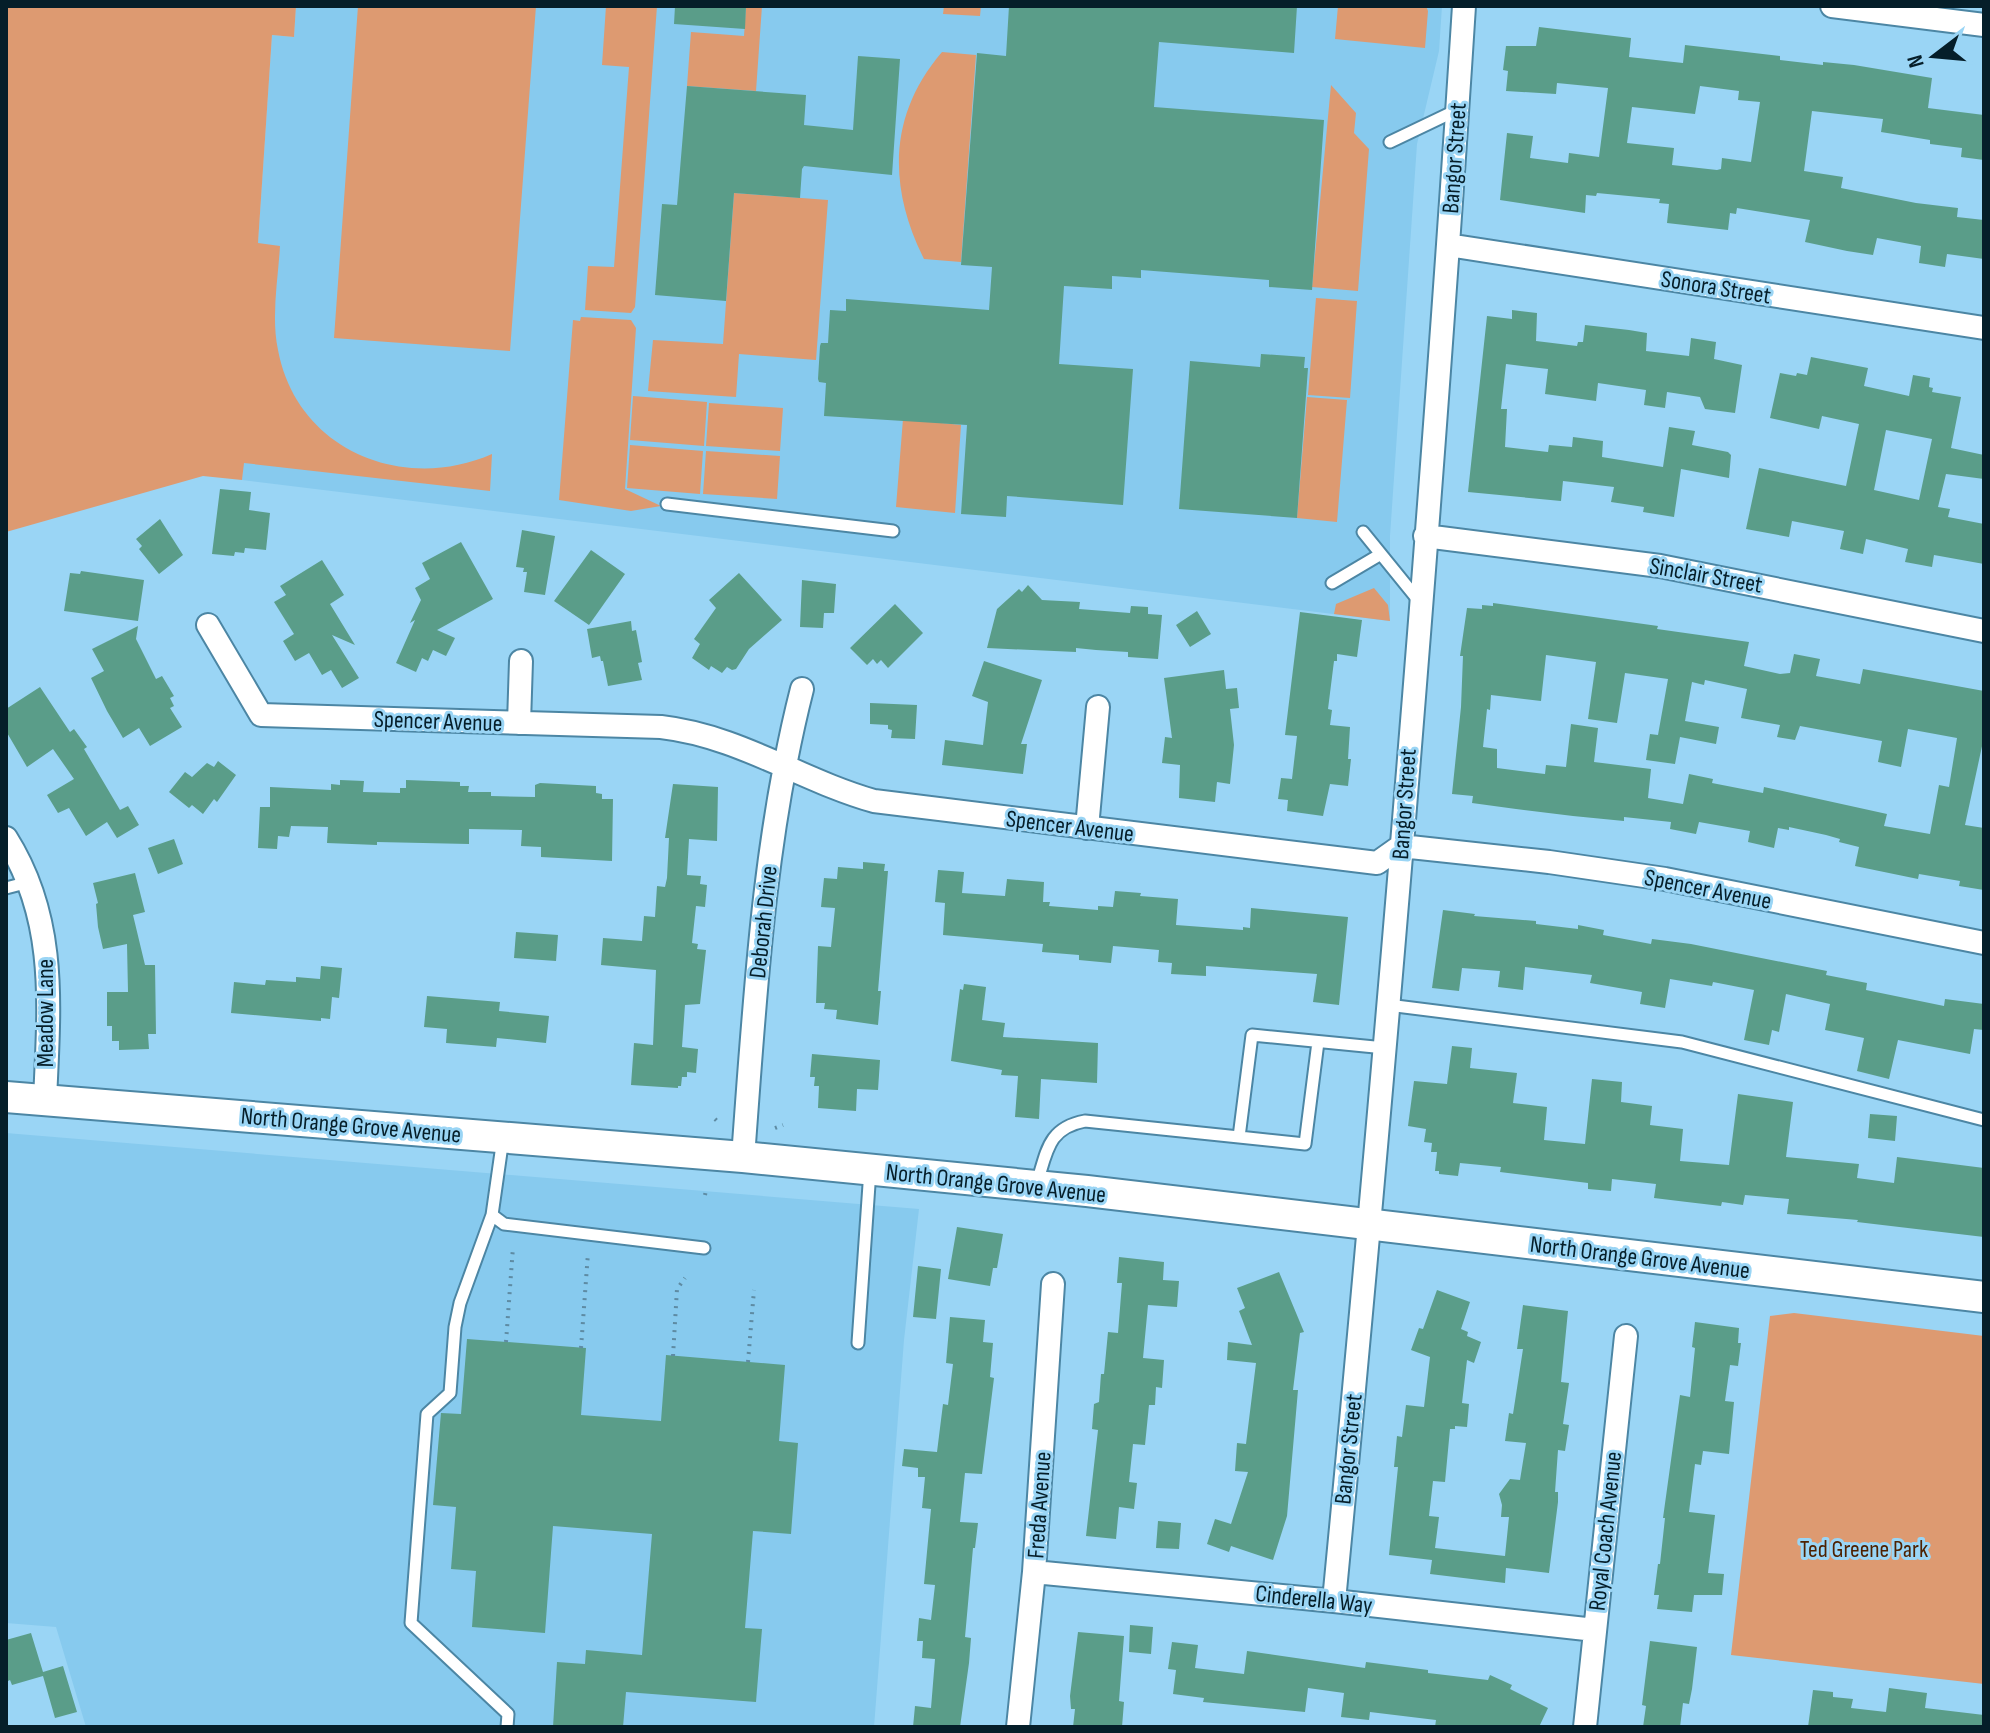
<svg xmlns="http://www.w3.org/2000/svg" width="1990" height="1733" viewBox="0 0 1990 1733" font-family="'Sofia Sans Condensed',sans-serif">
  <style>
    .built { fill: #87caee }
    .green { fill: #dd9a71 }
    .building { fill: #5a9d89; fill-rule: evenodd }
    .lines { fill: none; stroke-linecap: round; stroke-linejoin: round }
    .service-casing { stroke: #4c86a4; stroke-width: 15 }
    .minor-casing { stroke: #4c86a4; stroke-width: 26 }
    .secondary-casing { stroke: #4c86a4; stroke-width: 34 }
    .path { stroke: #5e8ba3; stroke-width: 4; stroke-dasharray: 2 6; stroke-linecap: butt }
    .service { stroke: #fff; stroke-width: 11 }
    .minor { stroke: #fff; stroke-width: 22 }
    .secondary { stroke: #fff; stroke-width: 30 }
    .labels { text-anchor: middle; stroke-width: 6; stroke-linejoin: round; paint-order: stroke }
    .street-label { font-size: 24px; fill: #051e29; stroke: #9ad5f5 }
    .park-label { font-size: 24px; fill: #4e2100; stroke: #9ad5f5 }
  </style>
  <rect width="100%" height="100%" fill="#9ad5f5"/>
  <path class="built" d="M296 6H1442L1439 51 1417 144 1390 536V621L242 480 272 35 294 37Z
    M6 1133 919 1209 904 1340 874 1727H86L56 1627 6 1623Z"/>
  <path class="green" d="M6 6H296L294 37 272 35 258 243 280 246C278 280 271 317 278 350 297 451 404 493 492 454L490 491 244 463 242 480 203 476 6 532Z
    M358 6H536L510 351 334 338Z
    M606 6H657L635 307 631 313 585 310 588 266 614 267 629 67 602 65Z
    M746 6H762L756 91 687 86 691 32 744 36Z
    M944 6H981L980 16 943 14Z
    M1338 6H1426L1428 11 1425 48 1335 39Z
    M942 52 976 55 961 262 924 259C888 187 888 115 942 52Z
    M1331 85 1356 113 1354 133 1369 149 1358 291 1312 287Z
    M734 193 828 200 816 360 739 354 736 397 648 391 653 340 723 344Z
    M1316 298 1357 301 1350 398 1308 395Z
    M581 317 631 320 636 328 625 489 661 506 631 511 559 500 573 320 580 321Z
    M633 396 707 402 704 446 630 440Z
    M1307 397 1347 400 1337 522 1297 518Z
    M709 403 783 408 780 451 706 446Z
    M903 419 961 425 955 513 896 507Z
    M630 445 703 451 700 494 627 488Z
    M706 451 780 456 777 499 703 494Z
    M1374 588 1388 605 1390 621 1334 614 1336 604Z
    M1794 1313 1984 1336V1684L1731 1655 1770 1316Z"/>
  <path class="building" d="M675 6H746L745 29 674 24Z
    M1009 6H1297L1294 53 1159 42 1154 107 1324 120 1312 290 1269 287V280L1141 270V278L1112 276V289L1064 286 1059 364 1133 369 1123 505 1007 496 1006 517 961 514 967 425 824 416 826 383 819 382 818 379 820 346 821 343H828L830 310 846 311V299L989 310 992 267 961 265 977 53 1006 56Z
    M1539 27 1631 38 1629 57 1683 63 1685 45 1780 56V60L1823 65V62L1854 65 1932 78 1928 108 1984 115V160L1961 157 1962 148 1930 144V140L1881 132 1883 119 1812 111 1804 171 1843 177 1841 188 1916 203 1958 208 1957 217 1984 220V259L1947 254 1945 267 1919 263 1921 246 1877 238 1873 255 1847 251 1805 242 1810 220 1737 208 1736 214 1730 213 1728 230 1667 223 1669 204 1659 203 1660 199 1597 193 1596 196 1586 195 1585 213 1500 200 1507 133 1533 136 1530 158 1568 163 1569 153 1599 157 1608 88 1557 83 1556 94 1506 91 1508 71 1503 70 1506 46H1536ZM1700 86 1739 91 1738 100 1760 102 1751 162 1722 158 1721 169 1717 170 1672 165 1674 148 1627 143 1632 107 1695 114Z
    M858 56 900 59 892 175 804 166 802 169 800 198 734 193 726 301 655 295 662 204 677 205 687 86 806 95 804 125 853 130Z
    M1512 310 1537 313 1536 341 1577 346 1578 342H1583L1585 325 1629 330 1647 333 1646 351 1689 356 1691 338 1716 342 1714 359 1742 365 1735 413 1705 409 1700 397 1667 392 1665 408 1644 405 1646 390 1598 383 1596 401 1545 394 1548 369 1506 364 1501 409H1507L1505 447 1548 452 1549 445 1572 447 1573 437 1603 441 1602 457 1663 467 1669 427 1695 431 1692 445 1728 452 1731 455 1729 478 1681 469 1674 517 1643 512 1644 507 1611 502 1614 487 1563 481 1561 501 1468 492 1487 316 1512 319Z
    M1261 354 1305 357 1304 368H1308L1297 518 1179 509 1190 361 1260 367Z
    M1811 357 1868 368 1864 386 1909 396 1913 375 1930 378 1929 387 1933 388 1932 392 1961 397 1951 448 1984 455V479L1946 474 1938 507 1950 509 1948 517 1984 524V564L1934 555 1932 567 1905 562 1908 549 1866 539 1863 554 1840 549 1844 531 1792 521 1789 537 1746 529 1759 468 1846 486 1859 424 1822 416 1819 429 1770 418 1780 373 1796 376 1797 373 1807 375ZM1886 430 1932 439 1919 500 1874 490Z
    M220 489 251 492 249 510 270 513 266 550 245 548 244 553 235 552 234 556 212 554Z
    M160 519 183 555 159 574 139 549 142 546 136 539Z
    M522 530 555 536 545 595 524 592 527 572H523L524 568 516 567Z
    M461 542 493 599 437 630 455 638 446 656 433 650 428 661 422 658 416 672 396 663 415 620 410 623 421 600 415 588 430 579 422 563Z
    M591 550 625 574 589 625 554 601Z
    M322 560 344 595 330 604 355 645 332 635 359 678 342 688 331 670 322 675 309 653 295 661 283 641 294 634 274 602 286 595 280 586Z
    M81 571 144 580 138 621 64 611 70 573 80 574Z
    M739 573 782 620 749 649 736 669 732 670 727 667 722 673 711 666 709 670 692 658 700 644 694 639 716 608 709 600Z
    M802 580 836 584 834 613H824L823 628 800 627Z
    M1028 585 1042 600 1080 602 1079 609 1130 613 1131 606 1148 607V614L1162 615 1158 659 1128 657V652L1096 650 1076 648V652L987 648 997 609 1019 589 1022 592Z
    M1493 603 1658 626 1657 629 1749 642 1744 666 1780 674 1790 673 1794 654 1820 659 1816 676 1860 684 1863 669 1984 691V737L1965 825 1984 828V890L1959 886 1960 881 1919 874 1918 879 1855 866 1859 847 1839 842 1840 839 1826 835 1789 827V830L1778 828 1774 848 1748 842 1750 831 1699 822 1696 834 1670 829 1671 822 1624 817V821L1573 816 1516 809 1472 803 1473 796 1452 794 1461 707 1463 656H1460L1467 608 1482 609V605L1493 606ZM1546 655 1596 662 1588 719 1617 723 1625 673 1668 679 1658 735 1650 734 1646 760 1675 764 1680 737 1716 744 1719 727 1685 721 1692 682 1704 685 1705 680 1747 689 1741 718 1780 725 1777 737 1795 740 1800 726 1882 741 1878 762 1901 767 1908 729 1957 738 1949 787 1939 785 1930 834 1884 826 1887 814 1764 787 1763 793 1712 783 1713 779 1689 774 1683 804 1648 798 1651 769 1594 762 1598 728 1571 724 1566 767 1546 765 1545 774 1497 768V749L1483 747 1487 709 1490 710 1491 695 1541 701Z
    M895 604 923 633 888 668 881 660 877 664 873 659 867 665 850 648Z
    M1197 611 1211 634 1190 647 1176 625Z
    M1300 612 1362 620 1357 657 1337 654V661H1334L1328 709 1332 710 1330 725 1350 727 1348 759H1351L1348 786 1330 784 1323 816 1287 811 1288 800 1278 799 1281 778 1292 779 1297 736 1285 735Z
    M631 621 632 631 636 630 642 662 638 663 642 680 608 686 603 661H601L600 656 592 658 587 629Z
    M138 626 136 639 156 679 162 676 174 696 170 698 174 706 170 708 182 727 150 746 139 728 123 738 107 711 91 678 104 671 92 649Z
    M984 661 1042 680 1021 744H1027L1023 774 942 765 945 740 983 745 988 702 972 696Z
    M1224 670 1226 689 1237 688 1239 708 1230 709 1234 745 1230 784 1217 782 1215 802 1179 798 1180 765 1162 763 1165 737 1172 738 1164 678Z
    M40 687 70 732 74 729 87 747 84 749 120 810 128 806 139 825 117 838 107 822 86 836 69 808 58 813 47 795 74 779 53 749 27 767 6 731V709Z
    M870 703 917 705 915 739 891 738 892 730 888 729V725L870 724Z
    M218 761 236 775 217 802 214 799 203 814 192 805 189 808 169 792 185 772 192 777 207 763 214 767Z
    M340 780 364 781 363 792 400 793V788H406V780L460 782V786H469L468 792H491V796L535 797V785L540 783 596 786V793L602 794V799H613L612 861 541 857V847L521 846 522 830 469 829V844L377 842V845L327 843 328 827 291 826 289 837 278 836 277 849 258 848 260 807H270V787L331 790V784L340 785Z
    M673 784 718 787 717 841 689 839 687 875 701 876 700 884 707 885 705 907 696 906 692 943 698 944 697 949 706 950 700 1004 685 1005 682 1047 698 1049 696 1073 687 1072V1077H682L681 1086H678V1088L631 1085 634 1043 653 1045 656 970 601 965 603 938 642 941 644 916 655 917 657 886 665 887 667 878 669 838H665Z
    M174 839 183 864 158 874 148 848Z
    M863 862 885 864 884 871H888L878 991H881L878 1025 836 1019 837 1010 824 1009 825 1003H816L818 946 831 947 835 908 821 907 824 878 837 879 838 867 863 869Z
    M938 870 964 872 962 893 1005 896 1007 879 1044 882 1043 902H1050L1049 906 1098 910V906L1113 907 1115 891 1141 893 1140 896 1178 899 1176 925 1243 930V927L1250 928 1251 908 1348 917 1339 1005 1313 1002 1317 974 1206 966V976L1171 974 1172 963 1158 962 1159 950 1113 946 1111 963 1079 960V955L1042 952 1043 944 943 935 945 903 935 902Z
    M135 873 145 912 133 915 145 965H155L156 1034H148L149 1049 119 1050V1041H112V1026H107V992H128L127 944 103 949 98 927 96 904 98 903 93 883Z
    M1443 910 1475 914 1474 916 1536 921V924L1578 929V925L1604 930 1603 935 1651 944 1652 939 1691 944 1827 971 1826 975 1867 983 1866 990 1944 1006 1945 999 1984 1004V1030L1974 1029 1970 1054 1898 1040 1889 1079 1857 1071 1864 1038 1825 1030 1830 1004 1786 994 1779 1032 1772 1030 1769 1045 1744 1040 1754 990 1713 982 1712 986 1670 979 1665 1008 1640 1004 1642 992 1590 983 1592 975 1525 967 1523 990 1498 987 1500 971 1462 968 1459 991 1432 988Z
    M516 932 558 935 556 961 514 958Z
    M321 966 342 968 339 998 332 997 330 1019 321 1018V1021L231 1013 234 982 265 985 266 980 296 982V977L320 979Z
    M964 984 986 987 982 1020 1005 1023 1003 1037 1098 1043 1097 1083 1041 1079 1039 1119 1015 1117 1018 1076 1001 1075 1002 1070 951 1061 960 989 963 990Z
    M427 996 500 1002 499 1011 549 1016 546 1043 497 1038 496 1047 446 1043 447 1029 424 1027Z
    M1452 1046 1472 1048 1470 1068 1517 1073 1513 1103 1547 1107 1544 1140 1585 1144 1592 1079 1622 1082 1621 1102 1652 1106 1650 1125 1683 1129 1680 1161 1729 1165 1738 1094 1793 1102 1786 1157 1859 1164 1857 1178 1894 1183 1897 1157 1984 1168V1237L1857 1222 1858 1220 1787 1214 1789 1199 1745 1195 1743 1205 1722 1202 1721 1206 1687 1202 1654 1198 1656 1184 1612 1179 1611 1191 1588 1189V1183L1500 1172 1501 1167 1460 1163 1458 1176 1439 1174V1171H1435L1437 1152H1431L1432 1143 1424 1142 1426 1129 1408 1126 1414 1081 1447 1084Z
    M812 1054 880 1060 878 1090 857 1089 856 1111 818 1108 819 1086H814L815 1077H810Z
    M1870 1114 1897 1116 1895 1141 1868 1138Z
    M957 1227 1003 1234 997 1268H993L990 1286 948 1279Z
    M1119 1257 1164 1262 1163 1280 1179 1281 1177 1307 1148 1305 1143 1358 1164 1360 1162 1388 1156 1387 1155 1405H1149L1145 1445 1133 1444 1129 1482 1137 1483 1134 1509 1119 1507 1116 1539 1086 1536 1098 1430 1092 1429 1094 1404 1099 1402 1101 1374H1104L1108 1332 1118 1333 1122 1283H1117Z
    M918 1266 941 1269 936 1319 913 1317Z
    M1279 1272 1304 1332 1300 1333 1293 1390H1298L1287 1516 1273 1560 1231 1546 1229 1552 1207 1544 1215 1519 1231 1524 1248 1472 1235 1471 1237 1443 1246 1444 1256 1363 1227 1360 1228 1342 1252 1345 1239 1311 1245 1308 1237 1288Z
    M1437 1290 1470 1302 1461 1329 1468 1332 1467 1336 1481 1342 1474 1363 1467 1360 1462 1403 1469 1404 1467 1427 1455 1426V1429H1450L1445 1482 1433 1481 1429 1516 1439 1517 1435 1548 1505 1556 1509 1517H1501L1502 1505 1499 1494 1510 1479 1520 1480 1526 1443 1505 1441 1509 1413 1513 1414 1523 1349H1517L1523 1305 1568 1311 1561 1382 1569 1383 1563 1424 1569 1425 1565 1451 1558 1450 1555 1492H1558V1502L1549 1573 1506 1568 1505 1583 1430 1574 1432 1560 1389 1555 1398 1467H1394L1397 1436 1402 1437 1406 1405 1424 1407 1430 1357 1411 1350 1419 1328 1423 1329Z
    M950 1317 985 1320 983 1342 993 1343 990 1377 994 1378 982 1474 965 1473 960 1522 978 1523 975 1548H973L965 1637 971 1638 969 1663 960 1727H913L915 1706 931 1708 935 1659 922 1658 923 1641H917L919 1618 931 1620 935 1585 924 1584 931 1509 922 1508 925 1477H918V1468L902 1466 904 1449 937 1452 943 1404 948 1405 953 1364 946 1363Z
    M1695 1322 1739 1328 1738 1343H1741L1738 1366 1730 1365 1725 1401 1734 1402 1729 1454 1703 1451 1701 1465 1695 1464 1689 1512 1715 1515 1708 1573 1724 1574 1722 1595H1694L1692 1612 1657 1609 1659 1595H1654L1658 1564H1660L1665 1518H1663L1680 1395 1690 1397 1695 1348 1692 1347Z
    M467 1339 586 1348 581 1415 661 1421 666 1355 785 1365 779 1441 798 1443 791 1534 753 1531 745 1628 762 1629 756 1702 626 1692 623 1727H553L557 1662 585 1664 586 1650 642 1655 652 1534 553 1526 545 1633 472 1627 476 1571 451 1569 456 1507 433 1505 441 1413 461 1414Z
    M1158 1521 1181 1523 1179 1549 1156 1548Z
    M1130 1625 1153 1627 1151 1654 1129 1652Z
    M1078 1632 1124 1636 1119 1701 1124 1702 1122 1727H1073L1075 1709H1071L1070 1696Z
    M31 1633 43 1672 63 1666 77 1712 55 1718 43 1676 12 1685 10 1680 6 1682V1640Z
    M1650 1641 1697 1647 1692 1689 1689 1704 1683 1703 1680 1727H1643L1646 1706 1642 1705Z
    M1172 1642 1198 1645 1195 1668 1244 1674 1247 1651 1365 1668 1366 1662 1428 1670V1673L1488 1680 1490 1675 1512 1685 1510 1689 1548 1708 1539 1727H1435L1436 1720 1370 1712 1369 1720 1341 1717 1344 1693 1308 1688 1305 1712 1203 1702 1204 1698 1173 1694 1176 1670 1168 1669Z
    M1889 1688 1927 1693 1925 1708 1984 1715V1727H1808L1813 1690 1833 1692V1697L1853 1699 1851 1708 1886 1712Z"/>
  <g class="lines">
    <g class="service-casing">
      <path id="service" d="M1390 142 1457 110
        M667 504 893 531
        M1363 532 1419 601
        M1332 583 1381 554
        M6 888 29 882
        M1388 1005 1682 1042 1984 1120
        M1239 1137 1305 1144 1318 1042
        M503 1138 492 1215 504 1224 704 1248
        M1037 1183C1047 1151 1048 1128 1085 1121L1239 1137 1252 1035 1385 1048
        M492 1215 460 1303 455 1327 450 1393 427 1414 411 1623 508 1714 507 1727
        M858 1343 870 1170"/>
    </g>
    <g class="minor-casing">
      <path id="minor" d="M1832 6 1984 25
        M1448 245 1984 328
        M1425 536 1660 566 1984 631
        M208 625 261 715 661 727C739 736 800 780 874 801L1377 863 1401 846 1549 862 1665 879 1984 943
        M519 723 521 661
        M1087 828 1098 707
        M6 838C58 920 49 1007 45 1100
        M743 1157C755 1000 763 842 802 689
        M1034 1572 1334 1601 1595 1630
        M1334 1601C1385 1070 1430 538 1464 6
        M1018 1727 1034 1572 1053 1284
        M1585 1727 1626 1336"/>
    </g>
    <g class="secondary-casing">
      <path id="secondary" d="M6 1097 743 1157 1087 1191 1984 1297"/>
    </g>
    <path class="path" d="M715 1119 720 1124
      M775 1128 783 1125
      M705 1195 706 1190
      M506 1342 513 1247
      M581 1348 588 1253
      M673 1356 677 1289 685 1278
      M748 1362 754 1290"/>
    <use href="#service" class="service"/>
    <use href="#minor" class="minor"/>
    <use href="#secondary" class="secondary"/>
  </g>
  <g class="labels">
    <g class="street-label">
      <text transform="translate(1454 158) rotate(-86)" y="8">Bangor Street</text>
      <text transform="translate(1716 287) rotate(9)" y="8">Sonora Street</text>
      <text transform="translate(1706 575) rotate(10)" y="8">Sinclair Street</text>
      <text transform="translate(438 721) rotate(2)" y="8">Spencer Avenue</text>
      <text transform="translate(1404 804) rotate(-86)" y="8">Bangor Street</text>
      <text transform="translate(1070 826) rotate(7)" y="8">Spencer Avenue</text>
      <text transform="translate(1708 889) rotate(11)" y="8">Spencer Avenue</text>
      <text transform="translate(763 922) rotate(-84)" y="8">Deborah Drive</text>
      <text transform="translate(45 1013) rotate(-90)" y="8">Meadow Lane</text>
      <text transform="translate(351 1125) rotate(5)" y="8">North Orange Grove Avenue</text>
      <text transform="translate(996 1183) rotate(6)" y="8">North Orange Grove Avenue</text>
      <text transform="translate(1640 1257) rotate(7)" y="8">North Orange Grove Avenue</text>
      <text transform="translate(1348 1449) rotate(-84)" y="8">Bangor Street</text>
      <text transform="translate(1039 1505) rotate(-86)" y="8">Freda Avenue</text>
      <text transform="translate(1605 1531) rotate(-84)" y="8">Royal Coach Avenue</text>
      <text transform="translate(1314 1599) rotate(6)" y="8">Cinderella Way</text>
    </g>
    <g class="park-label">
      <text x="1864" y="1557">Ted Greene Park</text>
    </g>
  </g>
  <rect width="1990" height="1733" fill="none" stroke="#051e29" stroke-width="16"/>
  <g transform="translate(1934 56) rotate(254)" stroke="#9ad5f5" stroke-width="6" paint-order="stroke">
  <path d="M0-6L14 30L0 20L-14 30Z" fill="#051e29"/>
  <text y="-12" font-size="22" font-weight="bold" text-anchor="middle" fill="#051e29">N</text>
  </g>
</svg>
